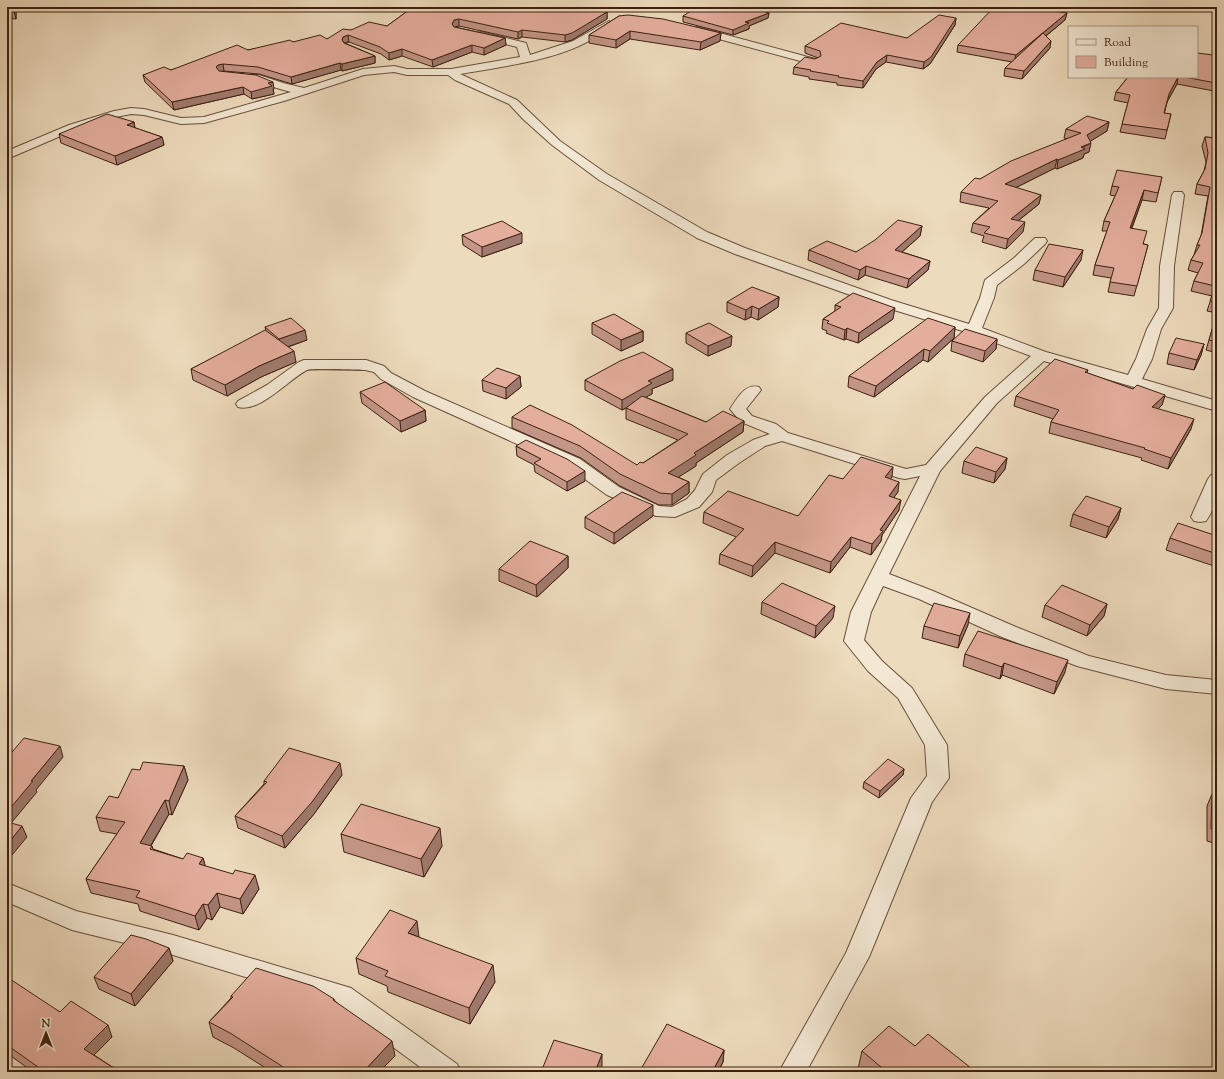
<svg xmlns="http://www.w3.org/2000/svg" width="1224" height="1079" viewBox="0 0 1224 1079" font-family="'Sorts Mill Goudy',serif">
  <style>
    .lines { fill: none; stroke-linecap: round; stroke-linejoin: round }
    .minor-casing { stroke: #694f3c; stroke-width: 2 }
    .minor { fill: #f3e8d4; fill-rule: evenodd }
    .wall { fill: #c49687; stroke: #3d2011 }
    .shaded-wall { fill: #a07a6e; stroke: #3d2011 }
    .building { fill: #e4ae9d; stroke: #3d2011 }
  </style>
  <rect width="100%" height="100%" fill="#eddbbd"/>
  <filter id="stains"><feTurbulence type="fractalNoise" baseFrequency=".005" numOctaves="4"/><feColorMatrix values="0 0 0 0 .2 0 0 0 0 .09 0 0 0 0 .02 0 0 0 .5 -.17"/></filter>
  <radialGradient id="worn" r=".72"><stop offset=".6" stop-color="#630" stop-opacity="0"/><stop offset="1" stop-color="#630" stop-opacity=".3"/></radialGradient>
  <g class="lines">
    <g class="minor-casing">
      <path id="minor" d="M609 21 614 24 612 26C602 32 592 40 581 45 545 62 498 67 460 74L517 100 560 141 607 174 707 232 745 248 891 300 969 324 980 298 985 280 1014 258 1035 238H1045L1047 241 1045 244 1024 264 997 285 994 298 982 328 1046 352 1128 375 1136 359 1147 329 1159 308 1160 266 1172 195 1174 192H1182L1184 195 1174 266 1173 308 1161 329 1152 359 1142 379 1217 401V411L1044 361 997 403 940 471 889 574 933 591 1016 627 1089 656 1166 675 1217 680V694L1166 689 1077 666 1002 637 919 599 883 586 871 612 864 640 882 661 912 688 947 745 949 778 932 802 869 957 806 1072H779L846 953 911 798 927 776 925 745 898 698 868 671 844 641 851 612 920 476 905 479 899 478 782 441 765 446 739 463 716 480 712 492 699 507 675 517 656 516 607 495 568 467 413 397 381 379 374 372 365 370C355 370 312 368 307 370 289 379 260 413 238 407L236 404 238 401 267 385 299 362 304 360H366L384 366 391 373 425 391 580 459 619 487 659 506 672 507 687 499 695 490 703 474 727 455 753 440 770 434 741 422 730 409C737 399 745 383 759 387L761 390 746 409 752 416 776 424 788 433 906 469 926 465 985 397 1031 356 969 333 881 306 735 254 697 238 599 180 552 145 523 119 509 104 455 80 448 75H407L394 72 364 75 284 101 204 123 181 124 144 115 131 114 116 117 77 129 7 159V151L69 125 114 111 131 108 144 109 181 118 204 117 291 92C276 88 261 83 246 79L245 77 246 75H259L283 83 304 88 363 69 394 66 407 69H451L520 57 517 47 477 37 476 35 477 33 481 32 526 43 530 55 573 41Z
        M697 27 819 60 820 62 815 65 693 32 692 30Z
        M1217 474C1217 492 1217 505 1206 521L1200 522 1194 521 1191 517 1208 479 1211 475Z
        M7 883 76 911 173 935 351 988 457 1064 461 1072H427L334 1004 173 955 72 930 7 902Z"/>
    </g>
    <use href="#minor" class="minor"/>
  </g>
  <path class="wall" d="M7 7H16V19L7 18Z
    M413 7 607 12V19L572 40 565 42 522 37 518 39 459 26 455 27 505 38 506 45 484 55 472 52 433 67 402 56 389 60 381 54 349 42 345 43 375 56V63L342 71 341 70 292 84 259 74 224 71 220 72 274 89H273L274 94 252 99 244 94 174 110 145 82 143 75 171 70 248 50 293 42 327 39 351 30 387 26Z
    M769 13 768 18 749 26V29L733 35 683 22V16Z
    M1067 13 1065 20 1046 36 1050 48 1022 79 1004 76 1005 68 1012 62 957 52 958 45Z
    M619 16 721 33 720 41 700 50 630 39 616 48 589 43V35Z
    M956 18 955 25 930 64 923 69 886 62 876 69 863 88 837 85V83L809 79V77L793 74 794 67 818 58 805 53V46L907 38Z
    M1217 43V88L1214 91 1177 84 1167 102 1164 113 1171 114 1165 139 1120 132 1128 103 1114 100 1116 92 1128 77H1197L1213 55Z
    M134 122 135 128 162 137 164 145 117 165 61 143 59 134Z
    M1109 122 1107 131 1090 141 1089 152 1084 154 1083 158 1057 169 1055 168 1015 188 1041 195 1039 204 1018 221 1023 232 1006 249 982 242 984 236 971 232 973 223 989 208 960 202 961 192 980 179 1067 139 1064 138 1066 129Z
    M1205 137 1217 138V353L1206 350 1217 313 1207 311 1212 296 1191 291 1194 281 1198 273 1188 270 1191 260 1194 255 1197 245 1201 236 1208 196 1195 194 1197 184 1204 171 1206 162 1202 146Z
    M1162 177 1156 202 1142 200 1132 228 1144 244 1148 245 1134 296 1108 292 1111 278 1093 275 1095 265 1107 231H1102L1104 221 1115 196 1110 195 1112 186Z
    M922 226 920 236 902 252 930 261 928 270 907 288 865 275 858 280 808 260 809 250 856 252Z
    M462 235 522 243 482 257 463 245Z
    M1081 260 1063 287 1033 280 1035 270Z
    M779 297 778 307 758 320 751 317 745 320 727 312V302Z
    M835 305 893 319 858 343 846 339 844 340 826 333 827 331 822 329 823 319 835 311Z
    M592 323 643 331V341L621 351 592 334Z
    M265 327 307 340 288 347 296 362 261 377 227 396 193 380 191 369 266 331Z
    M955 327 954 338 928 362 923 360 874 397 848 387 849 376Z
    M686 333 731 346 708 356 686 343Z
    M997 339 996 349 983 362 951 351 952 341Z
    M1204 344 1201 355 1194 370 1167 364 1169 353Z
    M1088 370 1087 373 1133 389 1165 395 1162 405 1158 409 1191 429 1168 469 1141 460 1142 458 1049 433 1051 422 1053 419 1014 406 1016 396Z
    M520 376 521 387 506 399 483 391 482 380Z
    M585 380H673L652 389V394L645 397 706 422 744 421 743 432 696 463V466L678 477 689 482V493L672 505H659L620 486 581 458 512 428V417L637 465 643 463 678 440 626 419V408L622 410 585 390Z
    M360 392 425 410 426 421 401 432 362 403Z
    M516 446 585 481 567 491 535 472 534 465 517 456Z
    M1007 458 1005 469 994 483 962 473 964 461Z
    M892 477 890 479 898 492 894 497 899 510 882 535 881 541 871 555 850 547 830 573 775 553 752 577 719 564 720 554 736 537 703 523 704 512 798 516 843 479Z
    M1121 508 1118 519 1106 538 1070 526 1073 514Z
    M653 516 614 544 585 528V517Z
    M1217 536V567L1166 550 1170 538Z
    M568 556V568L537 597 499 581V569Z
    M762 602 833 618 815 638 761 614Z
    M1107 604 1104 616 1087 636 1042 617 1045 605Z
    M968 625 958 648 922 638 924 626Z
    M965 654 1065 672 1054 694 1002 675 1000 679 963 666Z
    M184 766 188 780 172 815 169 814 151 846H152L153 849 183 859 203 858 205 866 259 889 243 914 220 907 212 920 207 918 199 930 140 911 138 904 91 893 86 879 117 834 100 831 96 817 118 798 140 770Z
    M904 769 903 775 879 798 863 788 864 782Z
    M342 775 314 814 285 848 238 828 235 816 264 784V781Z
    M1212 794 1217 795V844L1207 841V806Z
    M341 834 442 846 424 877 344 852Z
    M419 937 495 982 470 1024 388 992 387 986 359 974 356 958Z
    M169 948 173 961 135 1006 99 989 94 977Z
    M7 982 60 1012 112 1037 94 1055 120 1072H33L11 1056 7 1059Z
    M231 996 334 999 335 1001 395 1056 379 1072H272L234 1048 213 1037 209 1022 231 998Z
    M915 1046 971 1068 970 1072H862L858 1069 862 1051Z
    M724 1050 723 1062 718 1072H641V1069Z"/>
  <path class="shaded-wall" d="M14 7H16V19L14 11Z
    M607 12V19L572 40 565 42V35Z
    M769 13 768 18 749 26V29L733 35V30L745 22Z
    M1067 13 1065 20 1014 62 1016 55Z
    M956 18 955 25 930 64 923 69 924 62Z
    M459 19V26L455 27 453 31 452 24 454 20Z
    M522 30V37L518 39V32Z
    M630 31V39L616 48V40Z
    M721 33 720 41 700 50 701 42Z
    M348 35 349 42 344 43 342 40 343 37Z
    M505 38 506 45 484 55V48Z
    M1051 41 1050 48 1022 79 1024 71Z
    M472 45V52L433 67 432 60Z
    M402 49V56L389 60V53Z
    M887 55 886 62 876 69 863 88V81L877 62Z
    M375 56V63L342 71V64Z
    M340 63 341 70 292 84 291 77Z
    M223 64 224 71 220 72 218 74 216 67 218 65Z
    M1178 77 1177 84 1167 102 1162 122 1169 94Z
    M273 82 274 89H273L274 94 252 99 251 92 268 83Z
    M1217 82V88L1214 91 1216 83Z
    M243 87 244 94 174 110 172 102Z
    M134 122 135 131 127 125Z
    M1109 122 1107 131 1086 144 1087 135Z
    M162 137 164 145 117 165 115 156Z
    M1091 143 1089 152 1084 154 1083 158 1057 169 1058 160Z
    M1057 159 1055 168 1003 194 1005 184Z
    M1144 190 1142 200 1128 238 1130 228Z
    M1041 195 1039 204 1009 228 1011 219Z
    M1025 222 1023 232 1006 249 1008 239Z
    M922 226 920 236 893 260 895 250Z
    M522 233V243L482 257V247Z
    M1083 250 1081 260 1063 287 1065 277Z
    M930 261 928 270 907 288 909 279Z
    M866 266 865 275 858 280 860 270Z
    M779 297 778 307 758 320 759 309Z
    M752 306 751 317 745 320 746 310Z
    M895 308 893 319 858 343 859 333Z
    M955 327 954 338 928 362 930 351Z
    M847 328 846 339 844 340 845 330Z
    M305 330 307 340 281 349 279 339Z
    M643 331V341L621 351V340Z
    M732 336 731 346 708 356V346Z
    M997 339 996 349 983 362 985 351Z
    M1204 344 1201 355 1194 370 1197 360Z
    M924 349 923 360 874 397 876 386Z
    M294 351 296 362 261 377 227 396 225 385 259 366Z
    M673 369V380L652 389V394L622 410V400L648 381Z
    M520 376 521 387 506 399V388Z
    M1165 395 1162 405 1150 417 1152 407Z
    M425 410 426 421 401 432 400 421Z
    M1194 419 1191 429 1168 469 1171 458Z
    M744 421 743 432 696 463V466L668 484V473L694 453Z
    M1007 458 1005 469 994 483 996 472Z
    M893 467 892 477 884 488 885 477Z
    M585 471V481L567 491V482Z
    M689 482V493L672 505V494Z
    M899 482 898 492 887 507 889 496Z
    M901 500 899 510 882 535 881 541 871 555 872 544 880 530Z
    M653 505V516L614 544V533Z
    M1121 508 1118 519 1106 538 1109 527Z
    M851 537 850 547 830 573 831 562Z
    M775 542V553L752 577 753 566Z
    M568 556V568L537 597 536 585Z
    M1107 604 1104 616 1087 636 1090 625Z
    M835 606 833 618 815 638 816 626Z
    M970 613 968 625 958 648 960 636Z
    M1068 660 1065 672 1054 694 1057 682Z
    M1004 663 1002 675 1000 679 1002 667Z
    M60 746 63 757 36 790 37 792 7 828V812L31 781Z
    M340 763 342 775 314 814 285 848 282 836Z
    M184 766 188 780 172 815 169 801Z
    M904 769 903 775 879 798 880 791Z
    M165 800 169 814 144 857 140 843Z
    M22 826 27 837 7 861V845Z
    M440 828 442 846 424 877 421 859Z
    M203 858 207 872 199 864Z
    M255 875 259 889 243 914 240 899Z
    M217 893 220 907 212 920 208 905Z
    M203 904 207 918 199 930 195 916Z
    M417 921 419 937 408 933Z
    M169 948 173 961 135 1006 131 994Z
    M493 965 495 982 470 1024 469 1008Z
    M108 1025 112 1037 88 1061 84 1049Z
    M392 1041 395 1056 379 1072H363Z
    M7 1048 11 1056 7 1059Z
    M724 1050 723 1062 718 1072H712Z
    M602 1054V1066L599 1072H595Z"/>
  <path class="building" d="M7 7H14V11H7Z
    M413 7H573L607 12 572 33 565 35 522 30 518 32 459 19 454 20 452 24 454 27 505 38 484 48 472 45 432 60 402 49 389 53 380 47 348 35 343 37 342 40 344 43 375 56 342 64 340 63 291 77 258 67 223 64 218 65 216 67 219 71 256 75 273 82 268 83 272 86 251 92 243 87 172 102 143 75 164 67 171 70 237 45 248 50 290 40 293 42 320 35 327 39 343 29 351 30 369 22 387 26Z
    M697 7H750L769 13 745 22 749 23 733 30 683 16Z
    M994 7H1025L1067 13 1016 55 958 45Z
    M628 15 663 19 721 33 701 42 630 31 616 40 589 35 619 16Z
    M939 15 956 18 931 57 924 62 887 55 877 62 863 81 838 77 839 76 810 71 811 70 794 67 805 57 815 59 821 56 820 51 805 46 841 23 907 38Z
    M1043 33 1051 41 1024 71 1005 68Z
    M1217 43V82L1216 83 1184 77H1197V53L1213 55Z
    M1128 77H1178L1169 94 1164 113 1171 114 1167 130 1122 124 1130 95 1116 92Z
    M107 114 134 122 127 125 162 137 115 156 59 134Z
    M1087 116 1109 122 1087 135 1091 143 1081 147 1085 149 1058 160 1057 159 1005 184 1041 195 1011 219 1025 222 1008 239 984 233 990 227 973 223 998 201 961 192 975 178 980 179 1011 161 1081 133 1066 129Z
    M1205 137 1217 138V302L1210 301 1215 286 1194 281 1203 263 1191 260 1200 245H1197L1202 233 1210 187 1197 184 1205 169 1208 153Z
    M1117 170 1162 177 1158 193 1144 190 1130 228 1147 231 1143 244 1148 245 1137 286 1110 282 1114 268 1095 265 1110 222 1104 221 1119 187 1112 186Z
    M898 220 922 226 895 250 930 261 909 279 866 266 860 270 809 250 827 241 856 252 875 240Z
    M502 221 522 233 482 247 462 235Z
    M1049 244 1083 250 1065 277 1035 270Z
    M752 287 779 297 759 309 752 306 746 310 727 302Z
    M853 293 895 308 859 333 847 328 845 330 827 323 829 321 823 319 841 307 835 305Z
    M1217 313V342L1209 340Z
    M614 314 643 331 621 340 592 323Z
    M291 318 305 330 279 339 265 327Z
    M928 318 955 327 930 351 924 349 876 386 849 376Z
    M709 323 732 336 708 346 686 333Z
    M965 329 997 339 985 351 952 341Z
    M265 330 294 351 259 366 225 385 191 369Z
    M1176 338 1204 344 1197 360 1169 353Z
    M643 352 673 369 648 381 652 383 622 400 585 380 620 361Z
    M1055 359 1088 370 1085 372 1133 389 1137 385 1165 395 1152 407 1194 419 1171 458 1144 449 1145 448 1051 422 1059 410 1016 396Z
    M497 368 520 376 506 388 482 380Z
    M385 382 425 410 400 421 360 392Z
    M642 396 706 422 723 411 744 421 694 453 696 455 668 473 689 482 672 494 660 493 620 474 580 446 512 417 530 405 572 425 637 465 640 462 643 463 688 434 626 408Z
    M526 440 567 459 585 471 567 482 534 463 541 459 516 446Z
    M976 447 1007 458 996 472 964 461Z
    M861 457 893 467 885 477 899 482 889 496 901 500 880 530 883 531 872 544 851 537 831 562 775 542 753 566 720 554 744 529 704 512 728 491 798 516 829 475 843 479Z
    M622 492 653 505 614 533 585 517Z
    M1086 496 1121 508 1109 527 1073 514Z
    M1178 523 1217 536V554L1170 538Z
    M530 541 568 556 536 585 499 569Z
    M782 583 835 606 816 626 762 602Z
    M1062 585 1107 604 1090 625 1045 605Z
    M934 603 970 613 960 636 924 626Z
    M978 631 1068 660 1057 682 1004 663 1002 667 965 654Z
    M24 738 60 746 31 781H33L7 812V758Z
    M289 748 340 763 312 802 282 836 235 816 267 782 264 781Z
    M888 759 904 769 880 791 864 782Z
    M143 762 184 766 169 801 165 800 140 843 152 846 150 849 183 859 187 853 203 858 199 864 233 874 235 870 255 875 240 899 217 893 208 905 203 904 195 916 136 897 140 891 86 879 125 822 96 817 109 796 118 798 132 769 140 770Z
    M1212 794 1217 795V830L1211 829Z
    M361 804 440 828 421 859 341 834Z
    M7 822 22 826 7 845Z
    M390 910 417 921 408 933 493 965 469 1008 385 976 388 971 356 958Z
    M131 935 146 939 169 948 131 994 94 977Z
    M256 968 313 986 334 999 333 1000 392 1041 363 1072H291L230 1033 209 1022 233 997 231 996Z
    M10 979 60 1012 71 1001 108 1025 84 1049 120 1072H45L7 1045V982Z
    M667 1024 724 1050 712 1072H647L641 1069Z
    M889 1026 915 1046 928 1034 971 1068 967 1072H887L862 1051Z
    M554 1040 602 1054 595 1072H541Z
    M509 1069 515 1072H507Z"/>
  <rect width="1224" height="1079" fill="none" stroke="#eddbbd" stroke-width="24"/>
  <rect x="8" y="8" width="1208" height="1063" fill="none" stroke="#3d2011" stroke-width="2"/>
  <rect x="12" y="12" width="1200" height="1055" fill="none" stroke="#3d2011"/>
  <rect x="1068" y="26" width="130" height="52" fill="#f3e8d4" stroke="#aa9886"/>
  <rect x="1076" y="39" width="20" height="6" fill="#f3e8d4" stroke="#aa9886"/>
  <text x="1104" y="46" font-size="12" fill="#3d2011">Road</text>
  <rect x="1076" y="56" width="20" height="12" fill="#e4ae9d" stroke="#aa9886"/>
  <text x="1104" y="66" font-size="12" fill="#3d2011">Building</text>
  <g transform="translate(46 1033)" stroke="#f3e8d4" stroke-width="3" paint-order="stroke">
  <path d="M0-3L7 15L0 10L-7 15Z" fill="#3d2011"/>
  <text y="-6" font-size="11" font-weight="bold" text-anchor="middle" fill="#3d2011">N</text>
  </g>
  <rect width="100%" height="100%" filter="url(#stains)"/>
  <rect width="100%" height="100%" fill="url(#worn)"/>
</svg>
